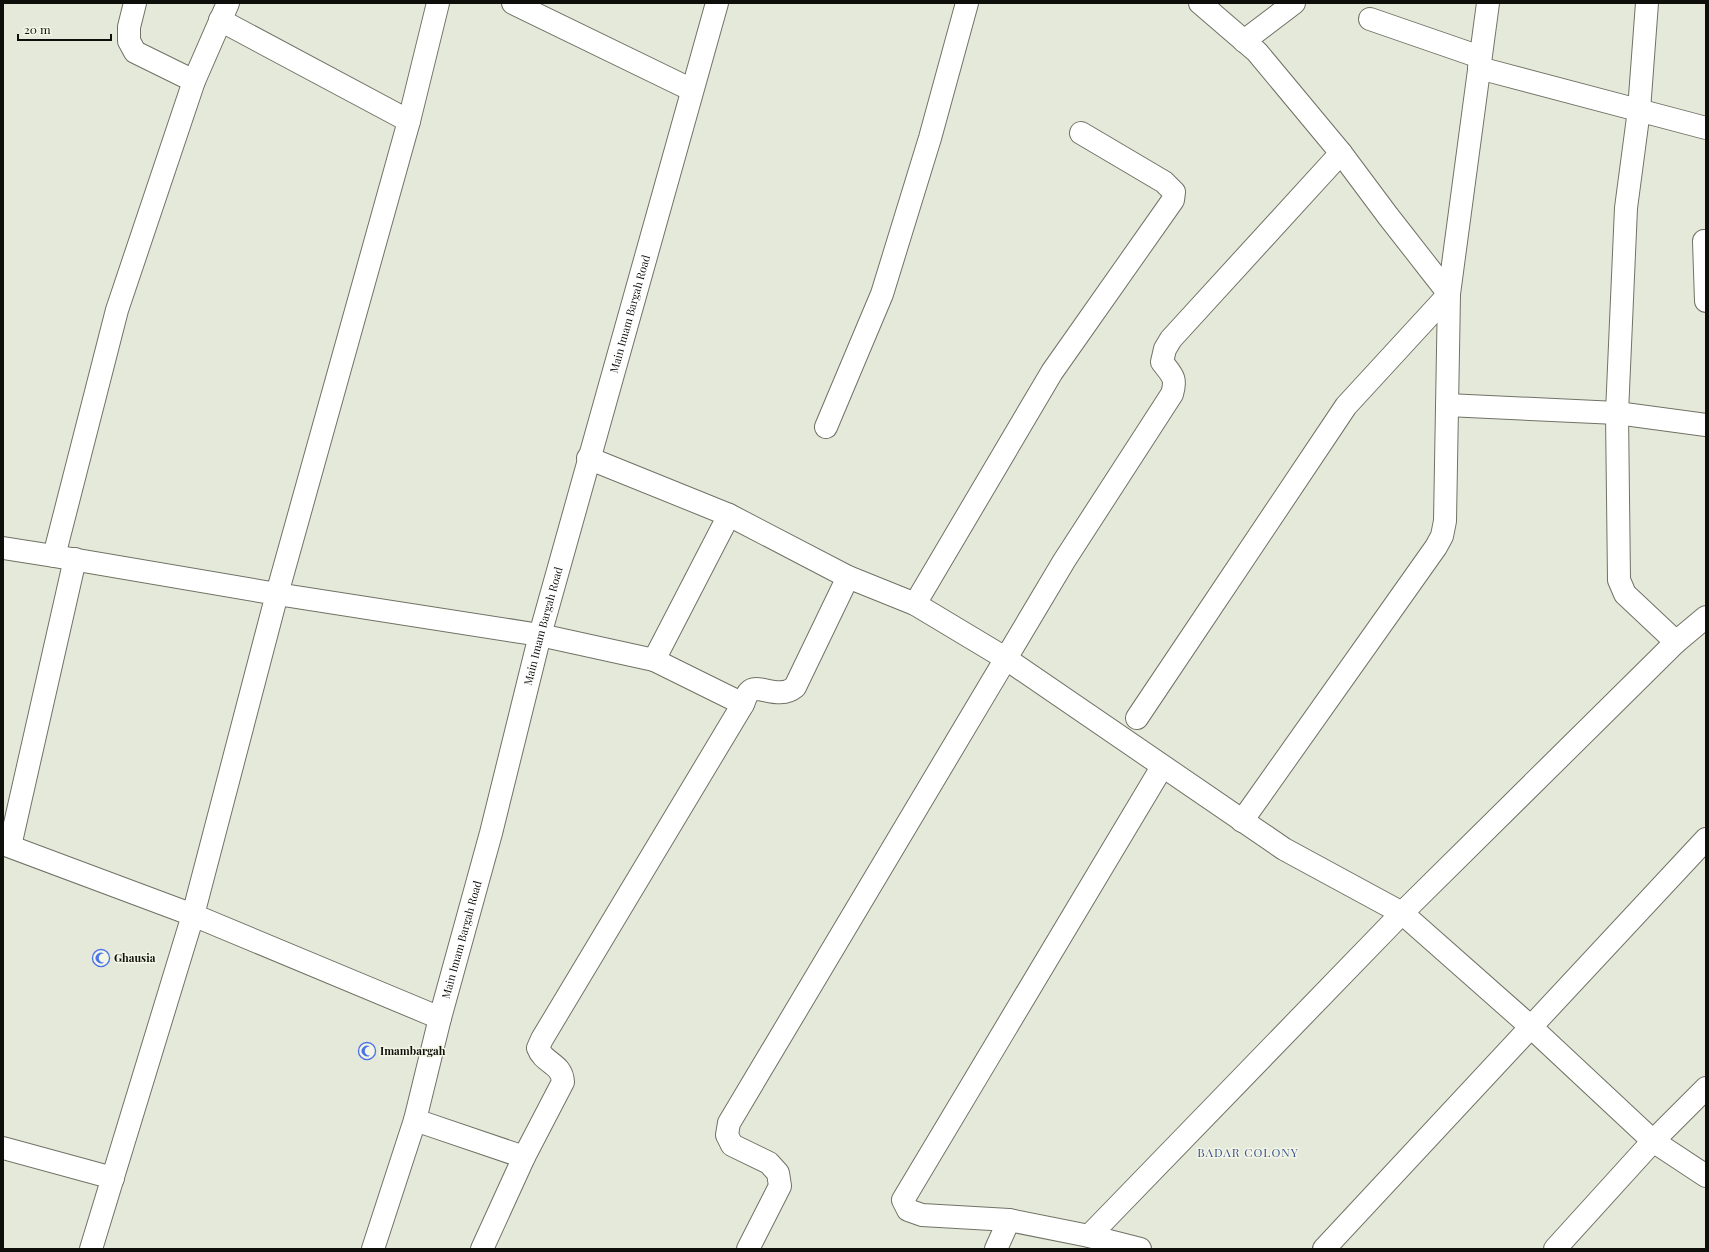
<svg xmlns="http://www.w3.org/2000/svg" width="1709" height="1252" viewBox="0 0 1709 1252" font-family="'Playfair Display',serif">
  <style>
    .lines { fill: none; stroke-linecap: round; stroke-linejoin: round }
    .minor-casing { stroke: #707265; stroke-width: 24 }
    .minor { stroke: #fff; stroke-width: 22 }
    .labels { text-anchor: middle; stroke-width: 3; stroke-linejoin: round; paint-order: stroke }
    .street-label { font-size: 11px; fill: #0e0f0a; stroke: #f3f6e7 }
    .poi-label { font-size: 11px; font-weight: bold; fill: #0e0f0a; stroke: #f3f6e7; text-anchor: start }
    .neighbourhood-label { font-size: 12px; letter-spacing: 1px; fill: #3d548e; stroke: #f3f6e7 }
  </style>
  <rect width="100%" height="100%" fill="#e5e9da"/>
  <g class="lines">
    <g class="minor-casing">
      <g id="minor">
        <path d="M135 3 129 27V41L135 52 194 81"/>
        <path d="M228 3 194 81 117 310 54 556 277 594 193 915 440 1018"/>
        <path d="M438 3 409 121 277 594 540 635 654 660"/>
        <path d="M513 3 692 90"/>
        <path d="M1200 3 1257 52 1341 153 1388 216 1449 294 1445 521 1442 536 1436 547 1242 821"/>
        <path d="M1647 3 1639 110 1626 208 1617 413 1619 580 1625 594 1676 642"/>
        <path d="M1370 19 1480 57"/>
        <path d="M220 20 409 121"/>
        <path d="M1244 41 1294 3"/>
        <path d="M1479 68 1706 128"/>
        <path d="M1704 241 1706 301"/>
        <path d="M1447 405 1617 413 1706 425"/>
        <path d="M826 427 882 294 930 138 967 3"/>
        <path d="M588 458 729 515 848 577 915 604 1005 658 1284 849 1402 913 1531 1027 1653 1141 1706 1176"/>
        <path d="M729 515 654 660 743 704"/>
        <path d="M3 548 54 556"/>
        <path d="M915 604 1052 372 1173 200 1174 192 1164 182 1081 133"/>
        <path d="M1137 718 1346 406 1449 294 1488 3"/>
        <path d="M3 844 193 915 91 1249"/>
        <path d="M10 846 75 559"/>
        <path d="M415 1120 524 1157"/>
        <path d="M3 1148 113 1178"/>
        <path d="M1089 1236 1402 913 1676 642 1706 617"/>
        <path id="s1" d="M373 1249 415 1120 440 1018 491 833 540 635 717 3"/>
        <path d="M482 1249 524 1157 563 1082C562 1063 544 1064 538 1048L542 1039 743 704C745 700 746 695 749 692 757 682 778 701 795 687L848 577"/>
        <path d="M748 1249 780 1186 778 1173 769 1163 732 1145 727 1135 729 1123 1064 561 1172 394C1177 378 1172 375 1162 362L1165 349 1171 339 1341 153"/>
        <path d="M996 1249 1009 1220"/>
        <path d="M1140 1249 1089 1236 1009 1220 922 1215 908 1210 903 1200 1162 767"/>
        <path d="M1324 1249 1706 839"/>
        <path d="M1555 1249 1653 1141 1706 1088"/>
      </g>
    </g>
    <use href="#minor" class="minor"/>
  </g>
  <defs>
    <g id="mosque-ring" transform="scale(0.9)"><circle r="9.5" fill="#f3f6e7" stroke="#4c74e7" stroke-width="1.5"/><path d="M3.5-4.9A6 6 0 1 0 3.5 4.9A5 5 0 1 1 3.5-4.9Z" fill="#4c74e7"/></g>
  </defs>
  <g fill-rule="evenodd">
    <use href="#mosque-ring" x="101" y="958"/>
    <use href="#mosque-ring" x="367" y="1051"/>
  </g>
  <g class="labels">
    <g class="street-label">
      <text dy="4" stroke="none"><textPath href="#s1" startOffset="970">Main Imam Bargah Road</textPath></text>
      <text dy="4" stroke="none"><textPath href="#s1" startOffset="646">Main Imam Bargah Road</textPath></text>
      <text dy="4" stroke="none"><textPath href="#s1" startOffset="322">Main Imam Bargah Road</textPath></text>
    </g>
    <g class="poi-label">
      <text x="114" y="962">Ghausia</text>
      <text x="380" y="1055">Imambargah</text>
    </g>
    <g class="neighbourhood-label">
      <text x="1248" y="1157">BADAR COLONY</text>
    </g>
  </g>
  <rect width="1709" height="1252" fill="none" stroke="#0e0f0a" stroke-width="8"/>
  <path d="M18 34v6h93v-6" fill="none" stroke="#0e0f0a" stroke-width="2"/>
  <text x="24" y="34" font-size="12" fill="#0e0f0a" stroke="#f3f6e7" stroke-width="3" paint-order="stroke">20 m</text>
</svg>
